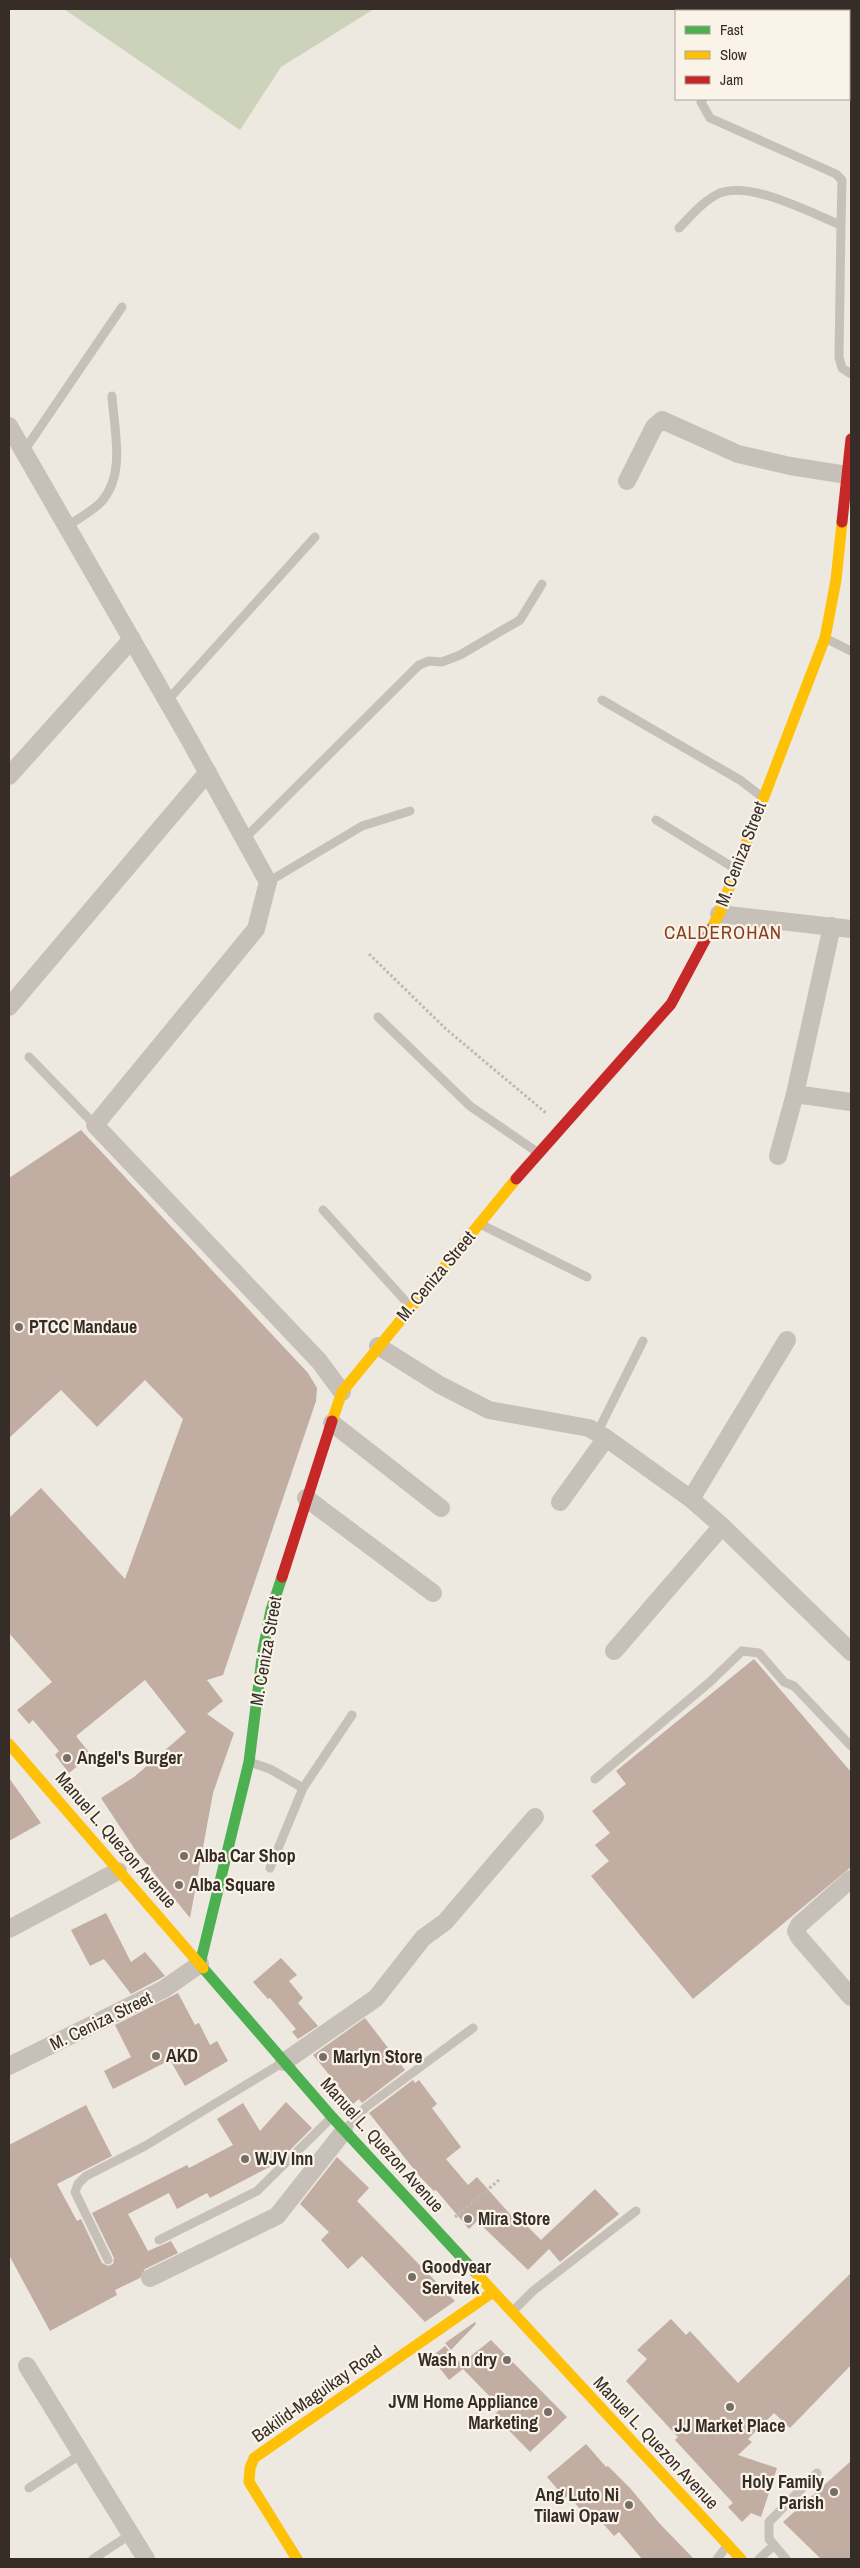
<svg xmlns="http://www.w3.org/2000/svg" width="860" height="2568" viewBox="0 0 860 2568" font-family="'Archivo Narrow',sans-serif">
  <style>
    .green { fill: #cdd3ba }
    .building { fill: #c1ada2 }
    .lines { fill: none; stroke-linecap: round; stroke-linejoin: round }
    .path { stroke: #beb8b2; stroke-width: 3; stroke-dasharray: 2.5 2.5; stroke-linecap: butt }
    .lane { stroke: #c6c0b9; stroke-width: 9 }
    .street { stroke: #c6c0b9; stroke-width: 18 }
    .fast { stroke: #4caf50; stroke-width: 11 }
    .slow { stroke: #ffc107; stroke-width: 11 }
    .jam { stroke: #c62828; stroke-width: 11 }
    .poi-dot { fill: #776e68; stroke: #faf3e8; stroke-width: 2 }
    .labels { text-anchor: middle; stroke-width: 4.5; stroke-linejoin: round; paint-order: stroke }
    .street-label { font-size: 18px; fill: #372d28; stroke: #faf3e8 }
    .poi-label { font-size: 18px; font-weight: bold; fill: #372d28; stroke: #faf3e8; text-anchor: start }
    .neighbourhood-label { font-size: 19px; letter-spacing: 1px; fill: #863f20; stroke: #faf3e8 }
  </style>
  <rect width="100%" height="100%" fill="#ede8e0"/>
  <path class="green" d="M64 9H374L281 67 240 130Z"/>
  <path class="building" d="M81 1130 308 1373 317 1388 316 1401 223 1675 207 1680 223 1701 207 1714 234 1733 213 1793 190 1918 136 1851 101 1798 134 1777 186 1732 145 1680 76 1736 91 1755 69 1773 55 1755 59 1751 33 1720 29 1724 17 1710 52 1682 9 1633V1518L41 1488 125 1579 183 1419 145 1380 97 1427 61 1390 9 1438V1178Z
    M754 1659 851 1772V1867L693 1999 591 1876 609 1861 595 1845 610 1833 592 1811 626 1784 616 1771Z
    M9 1778 41 1823 9 1841Z
    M106 1913 131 1962 145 1952 165 1976 131 1994 104 1959 90 1966 71 1930Z
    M281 1958 297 1975 289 1981 303 1998 298 2003 318 2026 298 2039 292 2032 296 2029 270 1998 268 1999 253 1982Z
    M178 1993 195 2025 199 2023 210 2045 217 2041 228 2061 185 2086 170 2060 113 2089 104 2071 131 2057 115 2025Z
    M365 2018 405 2070 362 2103 359 2099 353 2104 313 2055Z
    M413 2080 415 2083 419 2080 437 2104 432 2108 461 2147 446 2159 468 2185 477 2177 515 2220 518 2217 541 2240 595 2189 619 2214 560 2262 549 2249 528 2270 477 2221 469 2229 436 2190 434 2191 421 2178 369 2113Z
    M286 2102 312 2128 277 2163 210 2198 207 2193 177 2209 169 2193 128 2214 148 2251 171 2241 178 2253 145 2269 140 2278 115 2290 117 2295 50 2331 9 2255V2145L86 2105 112 2156 57 2184 77 2221 81 2219 102 2263 108 2266 113 2264 114 2258 92 2213 187 2165 189 2168 233 2145 217 2119 243 2103 260 2131Z
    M337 2157 369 2188 357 2201 455 2301 425 2322 362 2256 348 2269 321 2240 329 2232 300 2204Z
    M851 2273V2365L790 2428 774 2413 748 2439 752 2442 738 2455 777 2468 761 2517 751 2513 742 2522 728 2507 733 2503 675 2440 678 2437 626 2381 647 2359 637 2350 671 2319 686 2335 690 2331 738 2383Z
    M475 2322 476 2324 451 2350 445 2343Z
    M491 2340 567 2417 530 2452 494 2415 501 2408 463 2369 449 2380 431 2357 445 2346 461 2364Z
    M586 2444 606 2467 608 2466 630 2488 660 2524 694 2559H642L619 2532 614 2536 593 2512 587 2517 568 2495 565 2498 547 2477Z
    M851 2461V2559H821L783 2522Z"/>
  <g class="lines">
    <path class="path" d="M369 954 446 1029 546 1113
      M455 2217 499 2180"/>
    <path class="lane" d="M729 9V11
      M834 9 837 11
      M849 20 851 21
      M703 99 701 102 710 118 836 174 842 180 841 225
      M679 228C691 216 704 200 720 193 751 181 811 213 841 225L839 357 842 368 851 374
      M24 451 122 307
      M67 526C78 519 93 511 102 501 126 473 114 430 112 396
      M827 639 851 651
      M602 700 740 780 762 797
      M167 701 315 537
      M656 820 734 868
      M244 839 419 665 429 661 442 662 460 655 520 620 542 584
      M268 882 362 826 410 811
      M378 1017 470 1106 537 1152
      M29 1057 95 1125
      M323 1210 410 1306
      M482 1225 587 1277
      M597 1433 643 1341
      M250 1762 270 1769 303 1788 352 1715
      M595 1779 711 1681 742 1651 759 1653 784 1682 794 1686 851 1746
      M270 1868 303 1788
      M346 2129 366 2107 473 2028
      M159 2240 257 2191 332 2117
      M108 2260 75 2192 78 2184 86 2176 145 2146 282 2063
      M514 2310 533 2291 636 2211
      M29 2488 81 2454
      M93 2559 131 2534
      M717 2559 727 2546
      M759 2559 773 2546
      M786 2559 769 2539V2522L817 2473"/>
    <path class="street" d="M9 426 189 739 268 882 256 929 95 1125 319 1361 342 1392
      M627 481 654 427 662 420 738 454 790 466 847 475
      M9 776 132 639
      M719 914 851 929
      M9 1007 208 772
      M795 1094 851 1102
      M778 1156 795 1094 832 926
      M378 1346 440 1385 489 1410 589 1428 606 1438 691 1499 722 1526 851 1652
      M332 1423 441 1508
      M306 1498 433 1593
      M691 1499 787 1340
      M560 1502 606 1438
      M614 1651 722 1526
      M851 1879 799 1925 796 1931 799 1937 851 1997
      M9 1929 118 1871
      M284 2062 376 1998 423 1938 445 1922 535 1817
      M9 2066 164 1989 200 1964
      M150 2278 277 2216 344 2131
      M27 2366 146 2559"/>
    <path class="fast" d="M200 1964 249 1762 263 1650 271 1610 282 1577
      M203 1968 332 2117 477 2274"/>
    <path class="slow" d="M711 929 719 914 825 638 836 580 842 522
      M332 1421 342 1392 516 1179
      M9 1744 203 1968
      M477 2274 741 2559
      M297 2559 249 2482 250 2468 254 2458 493 2292"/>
    <path class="jam" d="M842 522 851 439
      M516 1179 671 1004 711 929
      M282 1577 332 1421"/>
  </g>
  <g class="poi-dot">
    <circle cx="19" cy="1327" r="5"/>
    <circle cx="67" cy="1758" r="5"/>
    <circle cx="184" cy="1856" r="5"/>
    <circle cx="179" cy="1885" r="5"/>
    <circle cx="156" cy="2056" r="5"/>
    <circle cx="323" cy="2057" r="5"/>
    <circle cx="245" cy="2159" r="5"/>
    <circle cx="468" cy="2219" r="5"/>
    <circle cx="412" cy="2277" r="5"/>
    <circle cx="507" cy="2360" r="5"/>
    <circle cx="730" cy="2407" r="5"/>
    <circle cx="548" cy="2412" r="5"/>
    <circle cx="834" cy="2492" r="5"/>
    <circle cx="629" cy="2505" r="5"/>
  </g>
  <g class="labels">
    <g class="street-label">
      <text transform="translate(741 854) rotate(-69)" y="6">M. Ceniza Street</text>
      <text transform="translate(436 1276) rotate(-50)" y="6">M. Ceniza Street</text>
      <text transform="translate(266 1651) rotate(-80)" y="6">M. Ceniza Street</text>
      <text transform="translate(116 1840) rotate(49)" y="6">Manuel L. Quezon Avenue</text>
      <text transform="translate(101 2021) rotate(-26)" y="6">M. Ceniza Street</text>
      <text transform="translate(382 2145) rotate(48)" y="6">Manuel L. Quezon Avenue</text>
      <text transform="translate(317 2394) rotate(-35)" y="6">Bakilid-Maguikay Road</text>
      <text transform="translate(656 2443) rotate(47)" y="6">Manuel L. Quezon Avenue</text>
    </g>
    <g class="poi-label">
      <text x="29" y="1333">PTCC Mandaue</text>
      <text x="77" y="1764">Angel's Burger</text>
      <text x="194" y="1862">Alba Car Shop</text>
      <text x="189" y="1891">Alba Square</text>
      <text x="166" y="2062">AKD</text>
      <text x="333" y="2063">Marlyn Store</text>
      <text x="255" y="2165">WJV Inn</text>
      <text x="478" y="2225">Mira Store</text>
      <text x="422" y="2273">Goodyear<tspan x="422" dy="21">Servitek</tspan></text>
      <text x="497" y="2366" text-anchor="end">Wash n dry</text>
      <text x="538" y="2408" text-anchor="end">JVM Home Appliance<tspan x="538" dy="21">Marketing</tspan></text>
      <text x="730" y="2432" text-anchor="middle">JJ Market Place</text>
      <text x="824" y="2488" text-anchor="end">Holy Family<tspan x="824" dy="21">Parish</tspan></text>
      <text x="619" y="2501" text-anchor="end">Ang Luto Ni<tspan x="619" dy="21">Tilawi Opaw</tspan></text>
    </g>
    <g class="neighbourhood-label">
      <text x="723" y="939">CALDEROHAN</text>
    </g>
  </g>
  <rect width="860" height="2568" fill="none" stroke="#372d28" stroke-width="20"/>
  <rect x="675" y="10" width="175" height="90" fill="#faf3e8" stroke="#aca49b"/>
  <rect x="685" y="26" width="25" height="8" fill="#4caf50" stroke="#aca49b"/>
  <text x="720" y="35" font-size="15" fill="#372d28">Fast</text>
  <rect x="685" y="51" width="25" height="8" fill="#ffc107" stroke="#aca49b"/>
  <text x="720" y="60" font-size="15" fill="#372d28">Slow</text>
  <rect x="685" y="76" width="25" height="8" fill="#c62828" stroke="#aca49b"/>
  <text x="720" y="85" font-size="15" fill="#372d28">Jam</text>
</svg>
